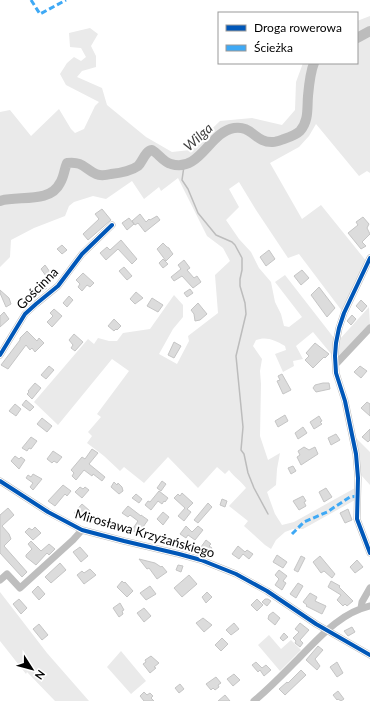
<svg xmlns="http://www.w3.org/2000/svg" width="370" height="701" viewBox="0 0 370 701" font-family="Lato,sans-serif">
  <style>
    .green { fill: #eaeaea }
    .lines { fill: none; stroke-linecap: round; stroke-linejoin: round }
    .stream { stroke: #bcbcbc; stroke-width: 1.5 }
    .river { stroke: #bcbcbc; stroke-width: 10 }
    .building { fill: #dcdcdc; stroke: #c5c5c5 }
    .minor { stroke: #bebebe; stroke-width: 7 }
    .quiet { stroke: #3fa9f5; stroke-width: 3; stroke-dasharray: 6 3; stroke-linecap: butt }
    .cycleway-casing { stroke: #fff; stroke-width: 6 }
    .cycleway { stroke: #0057b8; stroke-width: 4 }
    .labels { text-anchor: middle; stroke-width: 4; stroke-linejoin: round; paint-order: stroke }
    .street-label { font-size: 13px; fill: #000; stroke: #fff }
    .water-label { font-size: 14px; font-style: italic; fill: #404040; stroke: #fff }
  </style>
  <rect width="100%" height="100%" fill="#fff"/>
  <path class="green" d="M370 16V173L367 171 359 176 316 124 309 136 299 147 270 163 302 219 321 205 367 262 342 311 299 254 288 258 256 210 239 182 229 189 239 207 226 220 239 239 251 252 259 268 271 282 275 302 281 314 284 326 289 327 302 317 275 282 285 275 334 338 332 355 313 332 296 346 303 359 293 361 294 366 283 372 275 354 286 350 285 346C275 340 266 336 256 340L253 346 262 359 260 371 261 384 260 436 268 460 280 453 277 469 276 485 267 492 275 514 282 525 294 522 355 488V500L303 529H293L285 532 276 540 271 549 265 545 244 526 248 521 229 506 246 488C241 481 234 477 229 470L225 474 217 467 198 488 168 457 144 483 124 467 120 471 104 456 87 443 92 436 88 432 101 417 97 414 129 371 112 359 58 425 34 402 88 339 94 344 98 338 109 341H117L123 333 150 329 174 295 183 305V317L173 329 159 354 177 364 189 341 188 336 218 313 215 275 230 261 223 248 207 236 178 178 161 191 159 187 144 199 132 181 106 199 93 196 74 202 69 206 65 216 34 228 11 240 10 257 0 267V112L10 110 31 136 59 109 71 129 75 133 84 129 95 106 99 102 66 85 60 74 67 63 74 57 81 61 86 57 81 48 70 47 69 33 90 28 98 34 91 46 96 56V67L82 71 77 77 102 88 107 105 146 137 172 152 190 150 220 121 252 118 282 125 295 110 296 82 303 63H357V21Z
    M369 307 370 325 339 358H337L339 340Z
    M356 438 370 452V485L361 475Z
    M0 592 47 653 89 701H55L27 672 26 674 0 641Z
    M269 635 281 649 291 640 301 650 280 671 258 645Z
    M121 651 146 681 131 694 107 667Z"/>
  <g class="lines">
    <path class="stream" d="M184 166 182 180 188 189 198 213 216 235 232 242 235 245 242 258V270L240 279V286L245 303 246 314 236 356 243 427 241 450 244 454 248 473 254 488 268 514"/>
    <path class="river" d="M357 38 370 31
      M0 201C17 195 50 204 60 183 64 177 64 170 67 163 83 161 85 169 96 174 100 176 107 175 111 174 120 173 131 171 138 166 143 161 145 151 152 150 159 154 163 162 171 164 200 173 209 132 234 128 252 125 255 143 273 142 276 142 281 140 284 139 290 137 296 135 300 131 309 121 307 108 308 96 309 85 310 73 314 63"/>
  </g>
  <path class="building" d="M102 209 111 220 88 240 83 234 99 219 95 214Z
    M140 214 146 222 149 219 150 220 157 216 160 220 145 232 138 223 135 225 132 221Z
    M363 217 369 224 367 228 370 234 362 242 366 246 361 249 348 233 358 225 356 222Z
    M129 218 134 224 127 230 122 223Z
    M121 240 137 259 132 264 118 249 106 260 100 253 107 247 110 250Z
    M163 243 167 247 169 248 170 250 173 254 166 261 157 249Z
    M62 245 67 250 62 254 57 249Z
    M269 250 275 259 266 266 260 257Z
    M163 259 168 264 163 268 159 263Z
    M184 260 190 268 187 270 194 278 197 276 201 282 193 288 182 276 174 281 171 277 181 269 178 265Z
    M45 265 50 272 46 276 41 269Z
    M124 267 132 276 127 280 119 271Z
    M302 270 309 278 301 285 294 276Z
    M83 273 94 283 90 287 87 285 82 291 78 287 80 284 76 280Z
    M42 283 47 288 36 297 31 292Z
    M319 287 335 308 327 317 311 295Z
    M190 289 193 293 187 297 184 293Z
    M0 290 9 298 11 304 6 307 0 293Z
    M136 292 143 298 135 304 130 299Z
    M69 296 73 300 67 307 63 303Z
    M152 298 163 305 158 312 147 306Z
    M361 300 367 306 362 312 356 306Z
    M198 303 207 314 200 320 195 321 194 314 191 310Z
    M54 309 62 316 52 327 47 322 53 316 50 313Z
    M4 312 9 319 0 327V316Z
    M352 315 356 319 351 325 347 321Z
    M114 319 121 326 117 330 116 329 114 331 108 326Z
    M27 331 37 341 39 338 44 343 35 352 32 348 30 350 26 345 8 369 1 365 20 340V338Z
    M74 334 83 342 75 351 71 348 73 345 69 340Z
    M174 342 181 346 174 358 168 355Z
    M315 343 329 354 325 358 324 357 313 368 305 360 309 356 306 353Z
    M49 366 54 370 46 379 41 375Z
    M360 366 367 371 361 378 354 372Z
    M282 374 291 390 283 394 277 381 280 380 278 376Z
    M35 383 41 388 32 399 27 394 29 392 28 391Z
    M323 383H329L330 389 316 392 313 388 315 385Z
    M26 400 34 407 30 411 22 405Z
    M367 402 370 404V416L361 408Z
    M15 404 21 409 16 416 9 411Z
    M285 415 288 421 278 427 275 421Z
    M319 416 322 421 320 422 322 424 314 429 310 422Z
    M42 418 52 426 47 432 37 424Z
    M303 427 307 433 298 439 295 433Z
    M370 429V440L368 442 362 437Z
    M336 434 340 440 331 445 328 438Z
    M31 437 37 441 31 449 29 448 27 451 22 448Z
    M304 447 309 450 315 447 318 454 301 465 297 457 300 455 298 451Z
    M92 449 98 453 89 464 105 477 102 481 93 474 92 476 84 470 76 480 72 476 74 473 71 470 82 457 85 459Z
    M53 451 62 457 57 463 54 461 52 463 47 459Z
    M15 456 19 459 21 457 25 460 19 469 11 461Z
    M293 466 296 471 291 474 288 468Z
    M33 474 42 479 33 490 30 487 33 483 26 478 28 475 31 477Z
    M162 481 166 484 161 491 157 488Z
    M114 482 117 485 118 483 122 487 123 491 119 494 111 487Z
    M63 485 71 491 67 496 65 494 55 506 48 501Z
    M80 487 83 489 85 487 89 490 82 498 75 492Z
    M326 488 332 497 324 502 319 492Z
    M159 491 168 498 165 502 164 501 162 504 158 501 151 510 145 505 148 501 150 502Z
    M182 493 193 503 187 509 191 512 184 521 178 516 185 508 174 498 178 494 180 496Z
    M136 494 142 499 139 503 132 498Z
    M303 496 306 501 304 502 306 506 299 510 293 501Z
    M222 499 227 501 225 507 220 505Z
    M208 503 212 507 198 523 194 520Z
    M82 504 90 511 85 517 84 516 81 519 74 513Z
    M128 506 141 516V515L148 520 138 534 132 530 138 521 130 515 128 517 122 513Z
    M8 508 14 515 2 526 9 534 11 539 4 546 27 572 22 577 0 553V515Z
    M348 509 352 520 345 523 340 513Z
    M163 512 169 517 163 525 157 519Z
    M97 516 105 520 103 527 94 523Z
    M186 526 192 532 198 526 203 530 195 540 188 535 186 538 180 534Z
    M35 527 41 533 33 540 25 532 29 528 32 530Z
    M206 540 211 544 209 546 212 548 208 553 201 547Z
    M31 541 41 551 49 544 55 549 49 555 47 553 36 565 26 557V555L32 549 28 544Z
    M238 546 245 552 247 550 253 554 249 559 243 554 239 559 232 554Z
    M80 547 88 556 81 562 73 552Z
    M277 555 287 562 283 568 273 562Z
    M301 556 305 558 298 572 294 570Z
    M320 556 335 574 332 578 324 571 321 573 313 562Z
    M139 559 155 563 161 567 162 566 167 572 157 579 149 568 147 569Z
    M357 560 363 567 355 573 350 567Z
    M60 563 66 570 51 583 45 577Z
    M178 565 183 566 181 572 176 570Z
    M90 569 96 575 84 584 77 575 82 571 84 573Z
    M279 570 287 576 283 581 286 583 282 590 275 585 279 579 275 575Z
    M189 575 197 584 182 597 174 588Z
    M122 581 124 583 125 582 133 591 127 597 117 587Z
    M331 581 340 586 339 587 353 601 347 606 345 604 343 606 337 600 341 595 328 587Z
    M298 583 303 586 296 598 290 594Z
    M38 586 45 594 39 600 32 592Z
    M150 586 156 594 146 600 140 593Z
    M207 592 212 597 206 603 202 597Z
    M310 593 317 597 315 601 326 606 322 614 306 606 307 605 303 602Z
    M19 599 27 608 21 614 13 604Z
    M257 599 263 605 257 611 251 605Z
    M265 599H268L271 601 267 606 262 602Z
    M120 603 124 610 122 611 123 614 119 617 113 608Z
    M144 608 151 616 144 622 137 613Z
    M273 612 280 618 275 625 268 619 269 615Z
    M203 618 212 625 204 632 196 623Z
    M234 623 239 629 231 635 226 630Z
    M300 623 309 630 300 640 303 643 300 647 295 643 296 641 293 638 299 632 295 629Z
    M39 624 48 635 42 640 33 629Z
    M352 627 355 632 348 636 344 631Z
    M284 633 288 637 283 641 280 638Z
    M222 638 228 644 221 651 215 645Z
    M318 646 323 650 315 659 320 666 317 670 306 660Z
    M151 656 159 663 154 667 156 668 150 673 143 664 146 662 145 660Z
    M256 662 262 668 266 665 271 670 264 676 260 670 258 672 252 665Z
    M337 662 343 673 337 677 330 667Z
    M301 670 306 675 285 695 279 689 287 682 288 683Z
    M234 674 240 680 233 686 227 679Z
    M216 677 221 683 218 685 219 687 215 690 213 688 211 690 206 684Z
    M180 684 184 689 179 693 175 688Z
    M338 691 344 699 341 701 338 699 337 700 333 695Z
    M144 692 147 695 150 693 153 696 151 698 154 701H144L140 696Z
    M225 695 230 701H218Z"/>
  <g class="lines">
    <path class="minor" d="M370 258 344 313 339 328 336 343 335 356 336 373 345 401 356 454 358 478 357 519 370 553
      M0 355 25 314 36 304 58 286 82 254 112 225
      M336 364 370 328
      M0 481 48 512 82 530 124 541 179 554 201 560 236 574 267 591 316 624 370 655
      M0 580 7 574 20 588 73 540 82 530
      M361 608 362 602 370 588
      M254 701C270 688 284 673 299 658 319 638 340 613 370 606"/>
    <path class="quiet" d="M31 0 40 14 66 0
      M292 534 304 522 327 512 350 497 357 496"/>
    <g class="cycleway-casing">
      <path id="cycleway" d="M370 258 344 313 339 328 336 343 335 356 336 373 345 401 356 454 358 478 357 519 370 553
        M0 355 25 314 36 304 58 286 82 254 112 225
        M0 481 48 512 82 530 124 541 179 554 201 560 236 574 267 591 316 624 370 655"/>
    </g>
    <use href="#cycleway" class="cycleway"/>
  </g>
  <g class="labels">
    <g class="street-label">
      <text transform="translate(37 288) rotate(-45)" y="5">Gościnna</text>
      <text transform="translate(145 533) rotate(16)" y="5">Mirosława Krzyżańskiego</text>
    </g>
    <g class="water-label">
      <text transform="translate(198 137) rotate(-42)" y="5">Wilga</text>
    </g>
  </g>
  <rect x="218" y="12" width="140" height="52" fill="#ffffff" stroke="#999999"/>
  <rect x="226" y="25" width="20" height="6" fill="#0057b8" stroke="#999999"/>
  <text x="254" y="32" font-size="12" fill="#000000">Droga rowerowa</text>
  <rect x="226" y="45" width="20" height="6" fill="#3fa9f5" stroke="#999999"/>
  <text x="254" y="52" font-size="12" fill="#000000">Ścieżka</text>
  <g transform="translate(32 669) rotate(126)" stroke="#ffffff" stroke-width="3" paint-order="stroke">
  <path d="M0-3L7 15L0 10L-7 15Z" fill="#000000"/>
  <text y="-6" font-size="11" font-weight="bold" text-anchor="middle" fill="#000000">N</text>
  </g>
</svg>
